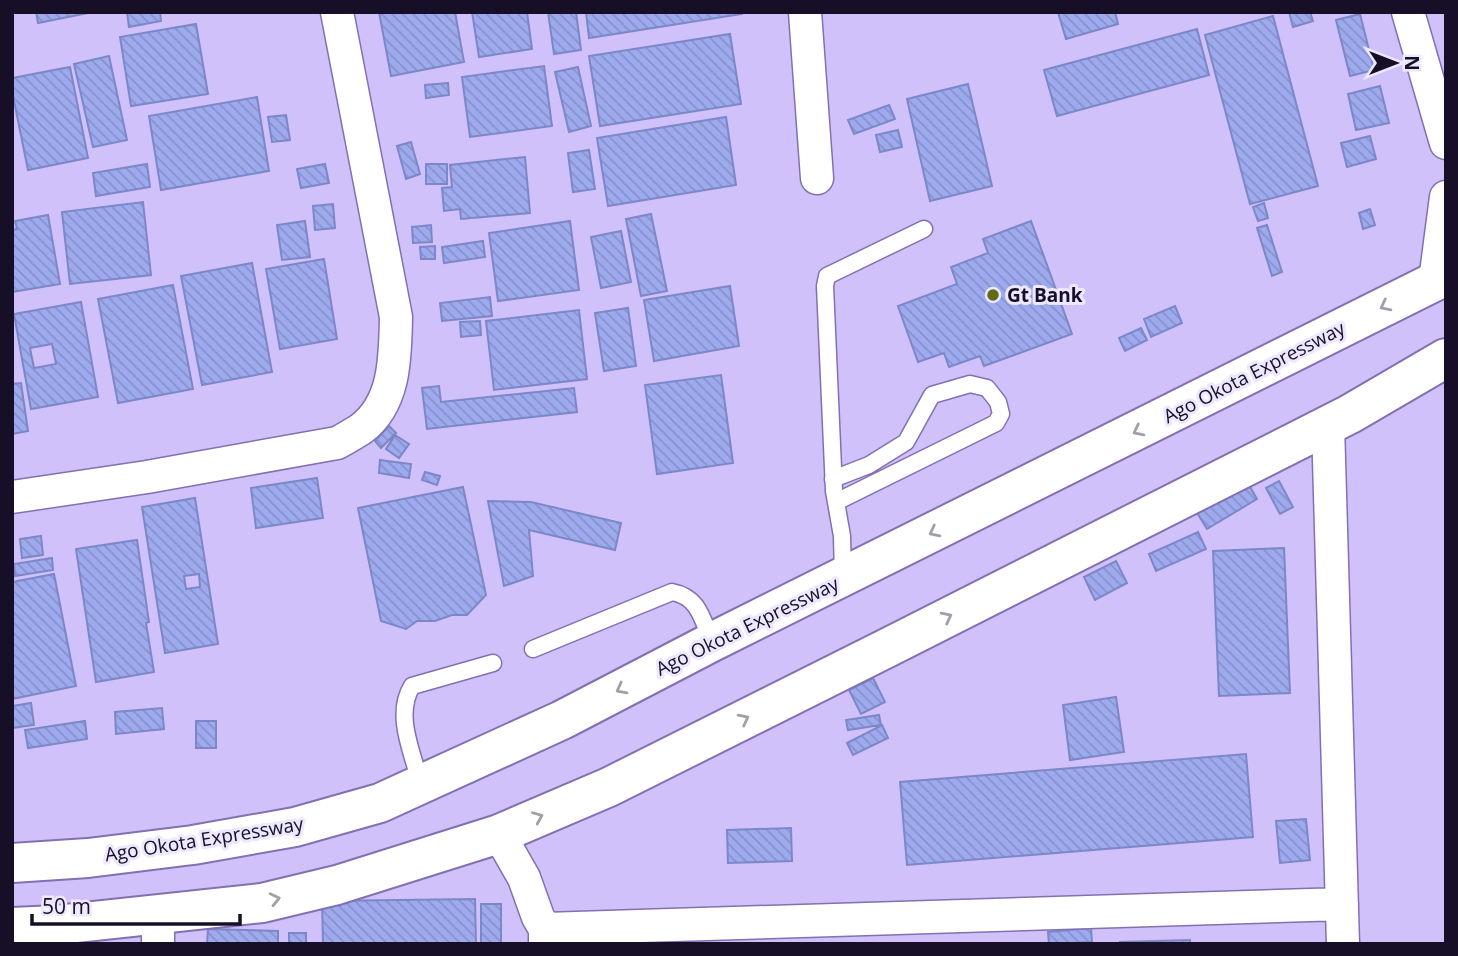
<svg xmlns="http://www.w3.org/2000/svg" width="1458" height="956" viewBox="0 0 1458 956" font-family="'Open Sans',sans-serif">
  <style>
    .building { fill: url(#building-back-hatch); stroke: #7d87c8; stroke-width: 2; fill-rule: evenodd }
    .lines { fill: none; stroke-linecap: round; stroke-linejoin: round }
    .service-casing { stroke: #8370b1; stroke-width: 19 }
    .minor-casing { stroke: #8370b1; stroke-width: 35 }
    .secondary-casing { stroke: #8370b1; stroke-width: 42 }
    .service { stroke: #fff; stroke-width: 16 }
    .minor { stroke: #fff; stroke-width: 32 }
    .secondary { stroke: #fff; stroke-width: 38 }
    .oneway { stroke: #a29fa9 }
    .poi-dot { fill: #616b12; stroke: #ede8fe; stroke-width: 2.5 }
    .labels { text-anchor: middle; stroke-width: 6; stroke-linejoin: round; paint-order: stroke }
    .poi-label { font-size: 19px; font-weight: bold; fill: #170f28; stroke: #ede8fe; text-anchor: start }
    .street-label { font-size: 19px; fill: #170f28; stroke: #ede8fe }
  </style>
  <defs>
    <pattern id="building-back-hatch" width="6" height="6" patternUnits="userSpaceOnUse" patternTransform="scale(1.75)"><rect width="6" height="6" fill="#9eaaee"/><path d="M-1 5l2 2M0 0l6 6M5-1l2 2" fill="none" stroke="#8791cc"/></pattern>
  </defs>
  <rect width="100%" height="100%" fill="#d0c1fa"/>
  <path class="building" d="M36 12H93L38 23Z
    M127 12H160L161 21 129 27Z
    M379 12H455L464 62 391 76Z
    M472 12H527L532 49 479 57Z
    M548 12H576L581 50 554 54Z
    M586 12H742V14L589 38Z
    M1058 12H1115L1118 24 1066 39Z
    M1289 12H1310L1313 21 1293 27Z
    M1360 14 1374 70 1350 76 1336 20Z
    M1273 16 1318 186 1250 204 1205 35Z
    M196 24 208 94 131 106 120 37Z
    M1197 29 1209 75 1057 116 1044 70Z
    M730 34 741 104 600 126 589 56Z
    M109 56 127 140 93 147 74 64Z
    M544 66 552 126 470 137 462 77Z
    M70 67 88 158 28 170 12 91V78Z
    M578 67 591 126 569 132 555 72Z
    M448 83 449 95 426 98 425 85Z
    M968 84 992 186 930 201 907 99Z
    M1380 86 1389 123 1356 130 1348 94Z
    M257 97 269 171 161 190 149 116Z
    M889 105 895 119 854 134 848 120Z
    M286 115 290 140 272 142 268 117Z
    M726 117 736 185 608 206 597 138Z
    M898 130 902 147 880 152 876 135Z
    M1370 136 1376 159 1347 167 1341 143Z
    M411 142 420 174 406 179 397 146Z
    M589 150 595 189 573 192 568 153Z
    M525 157 530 213 461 219 460 209 444 211 442 188 452 187 450 165Z
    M147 164 150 187 96 196 93 173Z
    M325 164 329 183 301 188 297 169Z
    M426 164H447V184H426Z
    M143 202 151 275 70 284 62 212Z
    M1264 203 1268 218 1258 221 1253 207Z
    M333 204 335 228 315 230 313 206Z
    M1370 209 1375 225 1363 229 1359 213Z
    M651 214 667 291 641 296 626 219Z
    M48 215 60 284 12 292V230L17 229 15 221Z
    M305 221 310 257 282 260 277 225Z
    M570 221 579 290 498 301 489 233Z
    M1031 221 1072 334 984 366 980 356 949 367 944 353 918 362 898 306 957 284 951 267 988 253 983 239Z
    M431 225 432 242 413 243 412 227Z
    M1267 225 1282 272 1272 276 1257 228Z
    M621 231 631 282 601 288 591 237Z
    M483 241 485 257 444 263 442 247Z
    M435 246V259H421L420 247Z
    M324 259 337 339 280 349 266 269Z
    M252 263 272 372 202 385 181 276Z
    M173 285 193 389 118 403 98 299Z
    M730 286 739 346 654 361 644 300Z
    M490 297 492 316 442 321 440 303Z
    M81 302 98 397 31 409 14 314ZM52 344 56 364 34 368 30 348Z
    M1175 306 1182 323 1151 337 1144 319Z
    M628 308 636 366 604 371 595 313Z
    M579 310 587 379 494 390 486 321Z
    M480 321 481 335 461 337 460 322Z
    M1141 328 1147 340 1125 351 1119 338Z
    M721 375 733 463 657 474 645 385Z
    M21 383 28 431 12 434V384Z
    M439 386 441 402 574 388 577 412 427 429 422 388Z
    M389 426 396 433 381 448 375 441Z
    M395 435 409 444 399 458 386 449Z
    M380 460 411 464 409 478 379 473Z
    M425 472 440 476 437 485 422 480Z
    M317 478 323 518 256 528 251 488Z
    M1245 478 1257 499 1207 529 1194 508Z
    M1279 481 1293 507 1280 514 1266 488Z
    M463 487 486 595 467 615H452L435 621H417L406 629 381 621 358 508Z
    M195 498 218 644 165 653 142 507ZM199 574 200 587 186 589 184 576Z
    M488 501 531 502 621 523 615 550 529 530 533 576 504 586Z
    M1198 532 1206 549 1156 571 1149 554Z
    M41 536 43 555 22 558 20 539Z
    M137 540 149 622 146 623 154 672 96 682 76 549Z
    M1284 548 1290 693 1219 696 1213 551Z
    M52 558 53 570 15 576 14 564Z
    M1116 561 1127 583 1095 600 1084 577Z
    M54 574 76 686 12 699V582Z
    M873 678 885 702 861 714 849 690Z
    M1116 697 1124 752 1070 760 1063 705Z
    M31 703 34 725 12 728V706Z
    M162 708 164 729 116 734 115 712Z
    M879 715 881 725 848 730 846 720Z
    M85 721 87 739 28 748 25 730Z
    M196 721H216V748H196Z
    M882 725 888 738 853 755 847 743Z
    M1246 754 1253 837 907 865 900 782Z
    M1306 819 1310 860 1280 863 1276 821Z
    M791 828 792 861 728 863 727 830Z
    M475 899 476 944H323L322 901Z
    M481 904H501V944H481Z
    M1091 928 1092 942 1049 944 1048 932Z
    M208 929 278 931V944H207Z
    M289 933H306V944H289Z
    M1190 940V944H1120V942Z"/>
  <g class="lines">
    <g class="service-casing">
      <path id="service" d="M833 479 869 465 906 442 932 395 970 384 987 388 998 402 1001 414 996 423 836 502
        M843 577 842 536 834 491 825 286 827 276 924 229
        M533 649 672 592C699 597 702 619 712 642
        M421 785C413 754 394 715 412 686L493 663"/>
    </g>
    <g class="minor-casing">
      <path id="minor" d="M805 12 817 178
        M1408 12 1446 143
        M1435 281 1446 197
        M1328 425 1343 944
        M12 497 147 477 337 443C345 439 353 434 361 429 396 403 395 356 396 317L337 12
        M499 834 524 878 538 917 545 929V944
        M158 914V944
        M545 929 1342 904"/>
    </g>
    <g class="secondary-casing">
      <path id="secondary" d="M12 863 88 858 193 845 295 827 380 803 562 720 712 642 1446 276
        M12 927 57 925 262 903 337 885 499 834 609 787 885 649 1350 414 1446 358"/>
    </g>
    <use href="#service" class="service"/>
    <use href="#minor" class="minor"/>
    <use href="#secondary" class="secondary"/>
  </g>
  <defs><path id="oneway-chevron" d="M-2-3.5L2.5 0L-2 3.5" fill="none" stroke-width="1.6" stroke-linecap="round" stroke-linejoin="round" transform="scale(1.75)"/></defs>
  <g class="oneway">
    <use href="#oneway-chevron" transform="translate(1385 306) rotate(153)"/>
    <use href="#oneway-chevron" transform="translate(1138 431) rotate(153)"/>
    <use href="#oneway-chevron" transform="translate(934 532) rotate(153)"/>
    <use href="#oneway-chevron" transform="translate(947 617) rotate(-27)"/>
    <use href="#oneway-chevron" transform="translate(621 689) rotate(152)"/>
    <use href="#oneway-chevron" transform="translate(744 719) rotate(-27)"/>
    <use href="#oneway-chevron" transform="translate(538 817) rotate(-23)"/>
    <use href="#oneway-chevron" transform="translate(275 899) rotate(-13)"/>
  </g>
  <circle class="poi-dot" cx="993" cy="295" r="7"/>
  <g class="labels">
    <g class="poi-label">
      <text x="1007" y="302">Gt Bank</text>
    </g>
    <g class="street-label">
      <text transform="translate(1254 372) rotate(-27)" y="7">Ago Okota Expressway</text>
      <text transform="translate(747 626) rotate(-26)" y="7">Ago Okota Expressway</text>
      <text transform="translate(204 839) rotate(-9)" y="7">Ago Okota Expressway</text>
    </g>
  </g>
  <rect width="1458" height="956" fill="none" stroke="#170f28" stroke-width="28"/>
  <g transform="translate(1395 63) rotate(90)" stroke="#ede8fe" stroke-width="5" paint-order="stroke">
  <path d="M0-5L12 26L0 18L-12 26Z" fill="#170f28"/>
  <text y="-10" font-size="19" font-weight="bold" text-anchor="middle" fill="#170f28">N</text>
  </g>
  <path d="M32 914v10h208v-10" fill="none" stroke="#170f28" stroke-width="3.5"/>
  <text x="42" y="914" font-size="21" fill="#170f28" stroke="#ede8fe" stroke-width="5" paint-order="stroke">50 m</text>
</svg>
